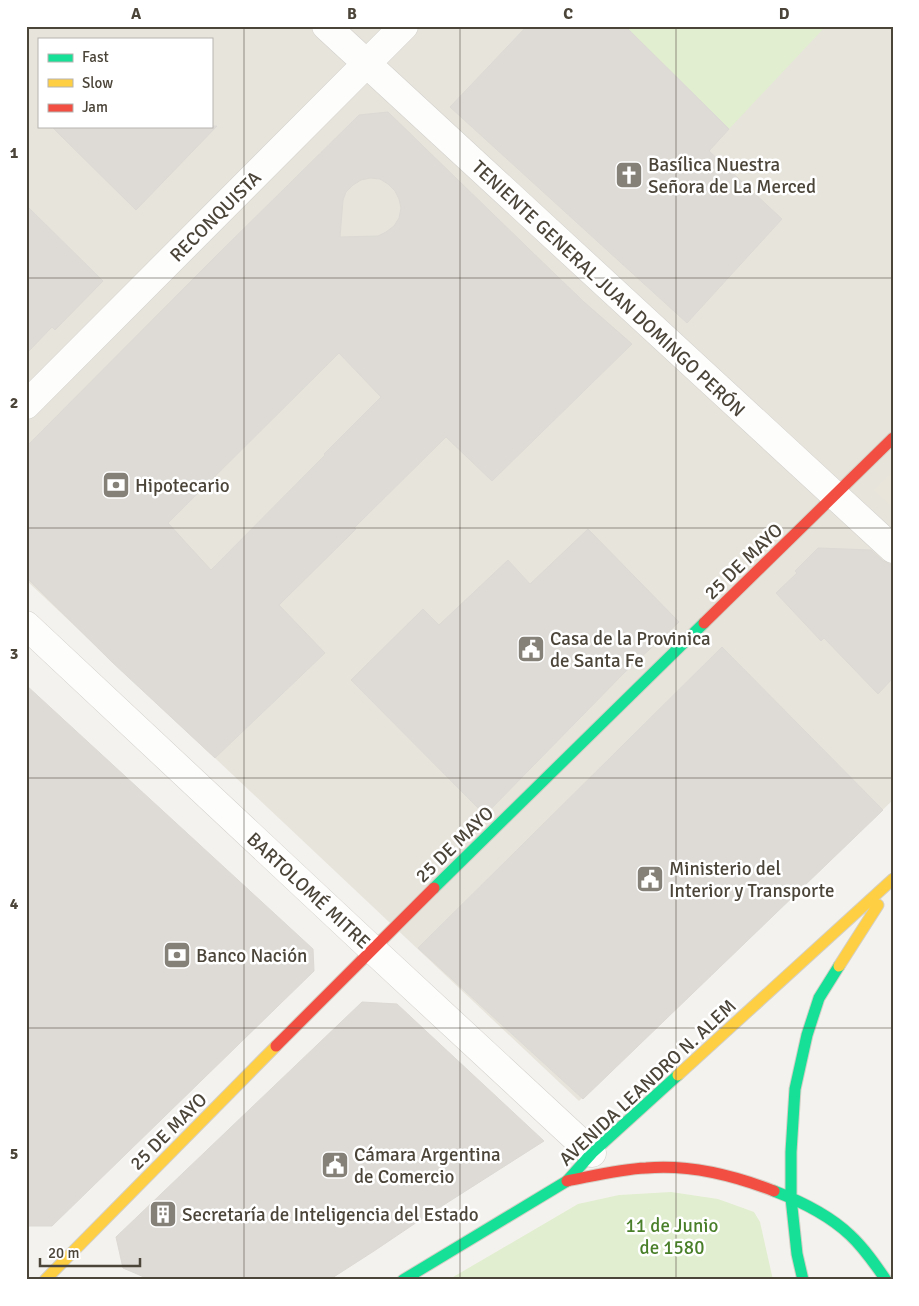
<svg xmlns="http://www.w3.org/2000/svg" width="919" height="1306" viewBox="0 0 919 1306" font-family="Signika,sans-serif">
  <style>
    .residential { fill: #e7e4dc; fill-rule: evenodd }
    .education { fill: #eae5da }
    .green { fill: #e1eecf }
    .building { fill: #dedbd6; stroke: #dcd9d4; fill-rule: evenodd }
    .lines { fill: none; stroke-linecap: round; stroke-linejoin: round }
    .street-casing { stroke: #d2d0cb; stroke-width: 29 }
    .fast-casing { stroke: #d3cfc5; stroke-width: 13 }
    .slow-casing { stroke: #d3cfc5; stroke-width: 13 }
    .jam-casing { stroke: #d3cfc5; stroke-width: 13 }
    .street { stroke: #fdfdfc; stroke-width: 28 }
    .fast { stroke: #16e098; stroke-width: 11 }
    .slow { stroke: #ffcf43; stroke-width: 11 }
    .jam { stroke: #f24e42; stroke-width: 11 }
    .grid { fill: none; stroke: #4b4439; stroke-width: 1; stroke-opacity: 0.55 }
    .labels { text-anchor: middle; stroke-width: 5; stroke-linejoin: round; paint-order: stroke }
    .poi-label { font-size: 19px; fill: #4b4439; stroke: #fff; text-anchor: start }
    .street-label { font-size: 19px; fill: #4b4439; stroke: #fff }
    .park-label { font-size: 19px; fill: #4a7f2a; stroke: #fff }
    .neatline { fill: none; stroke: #4b4439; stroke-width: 2 }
    .grid-label { font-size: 16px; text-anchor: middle; font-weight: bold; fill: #4b4439 }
  </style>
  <rect width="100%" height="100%" fill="#f4f2ee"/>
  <path class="residential" d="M26 26H893V800L579 1101 26 580ZM39 39H211V126H39Z"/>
  <path class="education" d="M893 472V508L874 490Z"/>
  <path class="green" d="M625 26H826L729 129Z
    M671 1192 718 1199 754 1212 760 1222 773 1280H448L578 1204 619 1195Z"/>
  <path class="building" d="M527 26H625L729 129 709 151 782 219 687 323 450 107Z
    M388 112 528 248 584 302 632 344 492 481 446 437 354 528 356 529 279 605 325 653 215 758 112 662 26 577V447L217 255 359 115ZM370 178 380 179 388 184 395 191 399 199 401 208 399 218 394 226 386 232 378 236 340 237 343 200 346 192 353 185 361 180ZM339 353 381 397 324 454 325 455 211 570 168 523Z
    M51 126H217L136 210Z
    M26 205 103 281 55 330 52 327 26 354Z
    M588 529 679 622 624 673 485 815 351 680 423 609 439 625 508 560 530 584Z
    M818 548 871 550 883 561 889 564H893V678L878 694 824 638 821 641 776 593 797 573 795 571Z
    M722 647 883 810 583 1099 418 948Z
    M26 685 313 949 314 971 52 1226H26Z
    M362 1002 397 1004 544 1141 420 1220 374 1251 329 1280H151L123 1268 116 1237Z"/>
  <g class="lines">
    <g class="street-casing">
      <path id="street" d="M326 26 893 549
        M26 405 404 26
        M26 625 372 949 592 1153"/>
    </g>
    <g class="fast-casing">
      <path id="fast" d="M434 888 704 623
        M774 1191C800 1201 829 1215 850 1235 864 1248 875 1264 886 1280
        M403 1280 567 1181 592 1153 678 1075
        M803 1280 797 1254 791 1198V1152L795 1089 807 1035 819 998 839 966"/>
    </g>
    <g class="slow-casing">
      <path id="slow" d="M839 966 878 905
        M678 1075 893 879
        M45 1280 276 1046"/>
    </g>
    <g class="jam-casing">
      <path id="jam" d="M704 623 893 438
        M276 1046 434 888
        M567 1181C593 1176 620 1169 646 1168 690 1164 733 1175 774 1191"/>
    </g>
    <use href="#street" class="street"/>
    <use href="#fast" class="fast"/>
    <use href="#slow" class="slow"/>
    <use href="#jam" class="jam"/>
  </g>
  <path class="grid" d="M244 26V1280M460 26V1280M676 26V1280M26 278H893M26 528H893M26 778H893M26 1028H893"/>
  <defs>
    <g id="church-square" transform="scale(1.4375)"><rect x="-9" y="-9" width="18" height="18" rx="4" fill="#868178" stroke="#fff"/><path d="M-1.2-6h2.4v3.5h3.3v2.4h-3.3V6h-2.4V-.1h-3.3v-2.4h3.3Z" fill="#fff"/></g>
    <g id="bank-square" transform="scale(1.4375)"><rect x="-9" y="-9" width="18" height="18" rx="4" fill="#868178" stroke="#fff"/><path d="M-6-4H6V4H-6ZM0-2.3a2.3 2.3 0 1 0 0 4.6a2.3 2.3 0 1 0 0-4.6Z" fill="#fff"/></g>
    <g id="civic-square" transform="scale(1.4375)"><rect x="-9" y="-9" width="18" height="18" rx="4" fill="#868178" stroke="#fff"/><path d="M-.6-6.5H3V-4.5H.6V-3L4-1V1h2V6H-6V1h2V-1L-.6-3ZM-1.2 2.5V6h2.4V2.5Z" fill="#fff"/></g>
    <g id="building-square" transform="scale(1.4375)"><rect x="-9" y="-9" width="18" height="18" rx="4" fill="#868178" stroke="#fff"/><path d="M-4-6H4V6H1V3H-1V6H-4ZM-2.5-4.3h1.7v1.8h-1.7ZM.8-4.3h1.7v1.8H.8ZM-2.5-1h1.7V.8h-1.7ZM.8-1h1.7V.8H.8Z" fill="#fff"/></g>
  </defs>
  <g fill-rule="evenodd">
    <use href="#church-square" x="629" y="175"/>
    <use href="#bank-square" x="116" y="485"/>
    <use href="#civic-square" x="531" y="649"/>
    <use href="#civic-square" x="650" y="879"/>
    <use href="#bank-square" x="177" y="955"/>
    <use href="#civic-square" x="335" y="1165"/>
    <use href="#building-square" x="163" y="1214"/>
  </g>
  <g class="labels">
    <g class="poi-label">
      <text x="648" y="171">Basílica Nuestra<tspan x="648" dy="22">Señora de La Merced</tspan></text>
      <text x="135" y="492">Hipotecario</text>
      <text x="550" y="645">Casa de la Provinica<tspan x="550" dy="22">de Santa Fe</tspan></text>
      <text x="669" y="875">Ministerio del<tspan x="669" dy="22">Interior y Transporte</tspan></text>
      <text x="196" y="962">Banco Nación</text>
      <text x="354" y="1161">Cámara Argentina<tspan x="354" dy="22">de Comercio</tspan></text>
      <text x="182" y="1221">Secretaría de Inteligencia del Estado</text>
    </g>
    <g class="street-label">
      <text transform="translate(215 216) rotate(-45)" y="7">RECONQUISTA</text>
      <text transform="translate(609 288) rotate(43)" y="7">TENIENTE GENERAL JUAN DOMINGO PERÓN</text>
      <text transform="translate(743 561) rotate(-44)" y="7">25 DE MAYO</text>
      <text transform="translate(454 844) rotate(-44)" y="7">25 DE MAYO</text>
      <text transform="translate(309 890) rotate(43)" y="7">BARTOLOMÉ MITRE</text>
      <text transform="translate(647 1082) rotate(-43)" y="7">AVENIDA LEANDRO N. ALEM</text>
      <text transform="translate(168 1131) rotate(-45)" y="7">25 DE MAYO</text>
    </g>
    <g class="park-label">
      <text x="672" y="1232">11 de Junio<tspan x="672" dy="22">de 1580</tspan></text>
    </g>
  </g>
  <rect width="919" height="1306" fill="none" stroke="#ffffff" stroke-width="55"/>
  <rect x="38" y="38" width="175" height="90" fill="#ffffff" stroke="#b7b4b0"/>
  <rect x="48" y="54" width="25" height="8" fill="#16e098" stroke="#b7b4b0"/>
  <text x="82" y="62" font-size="15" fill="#4b4439">Fast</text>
  <rect x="48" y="79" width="25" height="8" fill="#ffcf43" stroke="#b7b4b0"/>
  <text x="82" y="88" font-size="15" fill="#4b4439">Slow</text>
  <rect x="48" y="104" width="25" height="8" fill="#f24e42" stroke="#b7b4b0"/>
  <text x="82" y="112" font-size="15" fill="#4b4439">Jam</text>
  <path d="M40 1258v8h100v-8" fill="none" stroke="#4b4439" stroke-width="2.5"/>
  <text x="48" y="1258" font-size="15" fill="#4b4439" stroke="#ffffff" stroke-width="4" paint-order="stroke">20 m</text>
  <rect x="28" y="28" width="864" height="1250" class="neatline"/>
  <g class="grid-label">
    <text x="136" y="19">A</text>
    <text x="352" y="19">B</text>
    <text x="568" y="19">C</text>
    <text x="784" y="19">D</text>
    <text x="14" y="158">1</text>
    <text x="14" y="408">2</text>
    <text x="14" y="659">3</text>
    <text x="14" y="909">4</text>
    <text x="14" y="1159">5</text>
  </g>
</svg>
